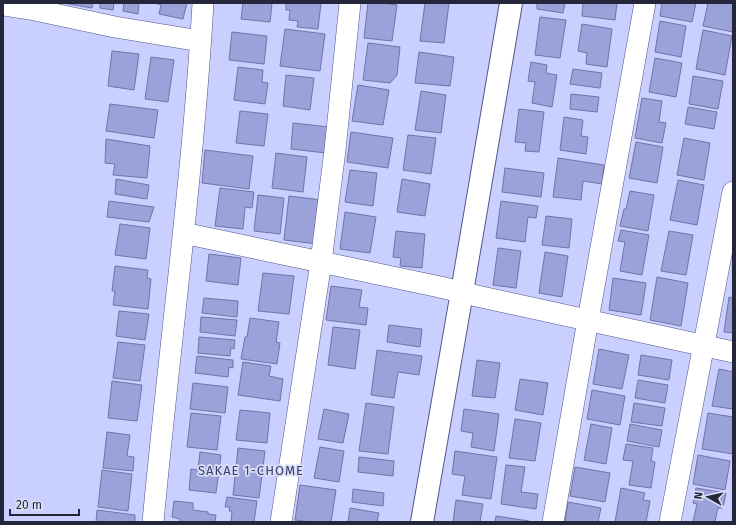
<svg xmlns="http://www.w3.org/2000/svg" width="736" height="525" viewBox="0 0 736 525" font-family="'Fira Sans',sans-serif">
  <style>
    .building { fill: #9ba2da; stroke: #6f74a9 }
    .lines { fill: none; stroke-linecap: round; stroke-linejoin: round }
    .minor-casing { stroke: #525688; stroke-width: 22 }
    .tertiary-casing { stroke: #525688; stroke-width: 24 }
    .minor { stroke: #fff; stroke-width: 21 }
    .tertiary { stroke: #fff; stroke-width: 22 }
    .labels { text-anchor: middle; stroke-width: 3.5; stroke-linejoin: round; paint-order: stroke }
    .neighbourhood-label { font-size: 13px; letter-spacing: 1px; fill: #3a3d6d; stroke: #dadef6 }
  </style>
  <rect width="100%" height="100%" fill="#c9cffe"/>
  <path class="building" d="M63 3H93L92 8Z
    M100 3H114L113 10 100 8Z
    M124 3H139L138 14 123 11Z
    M155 3H187L183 19 159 14 161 5Z
    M243 3H272L270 22 241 19Z
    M286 3H321L318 29 297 27 298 21 289 20 290 10H286Z
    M368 3H382L397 5 392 41 364 38Z
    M425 3H449L444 43 420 41Z
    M537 3H565L563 13 537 9Z
    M583 3H617L615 20 582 16Z
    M662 3H696L692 22 660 16Z
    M708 3H733V32L703 26Z
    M540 17 566 20 560 58 535 55Z
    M660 21 686 26 681 57 655 52Z
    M582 24 612 29 607 67 586 64 587 53 578 51Z
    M285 29 325 34 320 71 280 66Z
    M703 30 732 36 725 75 696 69Z
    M232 32 267 36 264 64 229 60Z
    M368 43 400 47 397 75 390 83 363 80Z
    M112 51 139 54 134 90 108 86Z
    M419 52 454 57 450 86 415 83Z
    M151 57 174 60 168 102 145 99Z
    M655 58 682 63 676 97 649 92Z
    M531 62 547 65 546 73 557 75 552 107 532 103 535 82 528 81Z
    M238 67 263 70 262 82 268 83 265 104 234 100Z
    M573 69 602 73 600 88 570 84Z
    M286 75 314 78 310 110 283 106Z
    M693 76 723 81 718 109 689 104Z
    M358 85 389 90 383 125 352 121Z
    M421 91 446 95 441 133 415 130Z
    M571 94 599 97 597 112 570 109Z
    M642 98 662 101 659 122 666 123 662 143 635 138Z
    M110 104 158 110 154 138 106 131Z
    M688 107 717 112 714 129 685 124Z
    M519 109 544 112 539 152 525 151 526 143 515 142Z
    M240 111 268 114 264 146 236 143Z
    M564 117 583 120 581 136 588 137 586 154 560 150Z
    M293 123 329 127 326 153 291 149Z
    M351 132 393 138 388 168 347 162Z
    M408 135 436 138 431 174 403 170Z
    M684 138 710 143 704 180 677 175Z
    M106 139 150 146 147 178 113 175 115 164 105 163Z
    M636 142 663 147 657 183 629 178Z
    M205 150 253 156 249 189 202 183Z
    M276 153 307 157 303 192 272 188Z
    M558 158 604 165 602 184 583 181 581 200 553 197Z
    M505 168 544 173 541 197 502 192Z
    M350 170 377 173 373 206 345 202Z
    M116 179 149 185 147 199 115 194Z
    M402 179 430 184 425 216 397 212Z
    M678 180 704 185 697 225 670 220Z
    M220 188 254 192 252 208 245 207 243 229 215 226Z
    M630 191 654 195 648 231 620 226 624 209H626Z
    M258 195 284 198 280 234 254 231Z
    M289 196 322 200 317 244 284 240Z
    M109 201 154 207 149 222 107 217Z
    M501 201 538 206 536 218 528 217 525 242 496 238Z
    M345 212 376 217 370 253 340 249Z
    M546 216 572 219 569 248 542 245Z
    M120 224 150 228 146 259 115 255Z
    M621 230 649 235 642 275 620 271 625 242 618 241Z
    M396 231 425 234 422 268 400 266 401 258 393 257Z
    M669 231 693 235 686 275 661 271Z
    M498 248 521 251 516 288 493 285Z
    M545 252 568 256 562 297 539 293Z
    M209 254 241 258 238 285 206 281Z
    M115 266 148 270 147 278 151 279 148 309 113 305 115 291H112Z
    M263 273 294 276 289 314 258 311Z
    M657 277 688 283 681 326 650 320Z
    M613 278 646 283 641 315 609 310Z
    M331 286 362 290 359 307 368 308 366 325 326 320Z
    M729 297 733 298V333L724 332Z
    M204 298 238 301 237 317 202 313Z
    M119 311 149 314 145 340 116 336Z
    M201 317 237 320 235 336 200 332Z
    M250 318 279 322 276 342 280 343 277 364 241 359 245 337H247Z
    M389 325 422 329 420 347 387 342Z
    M333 327 360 330 355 369 328 365Z
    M199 337 235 340 234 349 231 348 230 356 198 353Z
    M118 342 145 345 140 381 113 378Z
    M599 349 629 355 622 389 593 384Z
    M377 350 422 356 419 375 398 372 394 398 371 395Z
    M641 355 672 360 669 380 638 375Z
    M197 356 233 360V368L229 367 228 377 195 373Z
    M477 360 500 363 495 398 472 396Z
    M243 362 271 366 269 376 283 379 280 401 238 395Z
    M719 369 733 372V409L712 406Z
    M520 379 548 383 543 415 515 410Z
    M638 380 668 385 665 403 635 398Z
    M112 381 142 385 137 421 108 418Z
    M193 383 228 387 225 413 190 409Z
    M592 390 625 396 620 425 587 419Z
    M366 403 394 407 388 454 359 451Z
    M634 403 665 408 662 426 631 422Z
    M324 409 349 414 343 443 318 439Z
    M464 409 499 414 494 451 471 447 473 433 461 431Z
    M240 410 270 413 267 443 236 440Z
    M191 413 221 416 217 450 187 447Z
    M708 413 733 417V454L702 449Z
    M515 419 541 423 535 461 509 458Z
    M591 424 612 428 606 464 584 460Z
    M630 424 662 430 659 447 627 441Z
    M107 432 130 435 127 456 134 457 133 471 103 468Z
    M626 444 653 448 651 461 655 462 651 488 629 485 633 461 623 460Z
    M320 447 344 451 339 482 314 478Z
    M238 448 265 451 259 498 233 495Z
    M455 451 497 457 491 499 462 495 465 476 452 474Z
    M200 452 221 455 216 493 189 490 191 469 198 470Z
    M698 455 730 461 725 490 693 484Z
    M359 457 394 461 393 476 358 472Z
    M506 465 525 467 521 492 538 494 536 509 501 504Z
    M575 467 610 473 605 502 570 496Z
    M102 470 132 474 128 511 98 507Z
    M300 485 336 490 331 522H311L295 520Z
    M621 488 645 493 643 500 650 501 646 522H615Z
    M696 488 726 493 723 508H718L715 522H693L697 504 693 503Z
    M353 489 384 493 383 506 352 502Z
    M227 497 257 501 254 522H231L232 511H229L230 507H225Z
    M456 500 483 504 480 522H453Z
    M174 501 193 503V510L208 512V514L216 515 215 522H180V519L172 517Z
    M568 502 601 508 598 522H565Z
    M350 508 379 513 377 522H348Z
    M97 510 135 515V522H96Z
    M496 516 529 521V522H495Z"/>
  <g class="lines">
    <g class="minor-casing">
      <path id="minor" d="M3 5 35 10 115 27 200 41
        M183 233 440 287 477 296 733 352
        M153 522C169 349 193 177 203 3
        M281 522 321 262 335 150 350 3
        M553 522 588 320 645 3
        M670 522 733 192"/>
    </g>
    <g class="tertiary-casing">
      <path id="tertiary" d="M422 522 462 292 511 3"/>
    </g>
    <use href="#minor" class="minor"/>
    <use href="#tertiary" class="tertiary"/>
  </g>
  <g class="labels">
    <g class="neighbourhood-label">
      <text x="251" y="475">SAKAE 1-CHOME</text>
    </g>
  </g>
  <rect width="736" height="525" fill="none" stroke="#24263c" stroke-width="8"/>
  <g transform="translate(708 497) rotate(278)" stroke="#dadef6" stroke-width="3" paint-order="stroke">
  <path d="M0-3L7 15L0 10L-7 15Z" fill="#24263c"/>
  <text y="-6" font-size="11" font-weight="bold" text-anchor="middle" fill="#24263c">N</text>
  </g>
  <path d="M10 509v6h69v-6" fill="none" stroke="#24263c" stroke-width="2"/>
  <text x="16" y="509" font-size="12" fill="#24263c" stroke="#dadef6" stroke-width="3" paint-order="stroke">20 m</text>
</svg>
